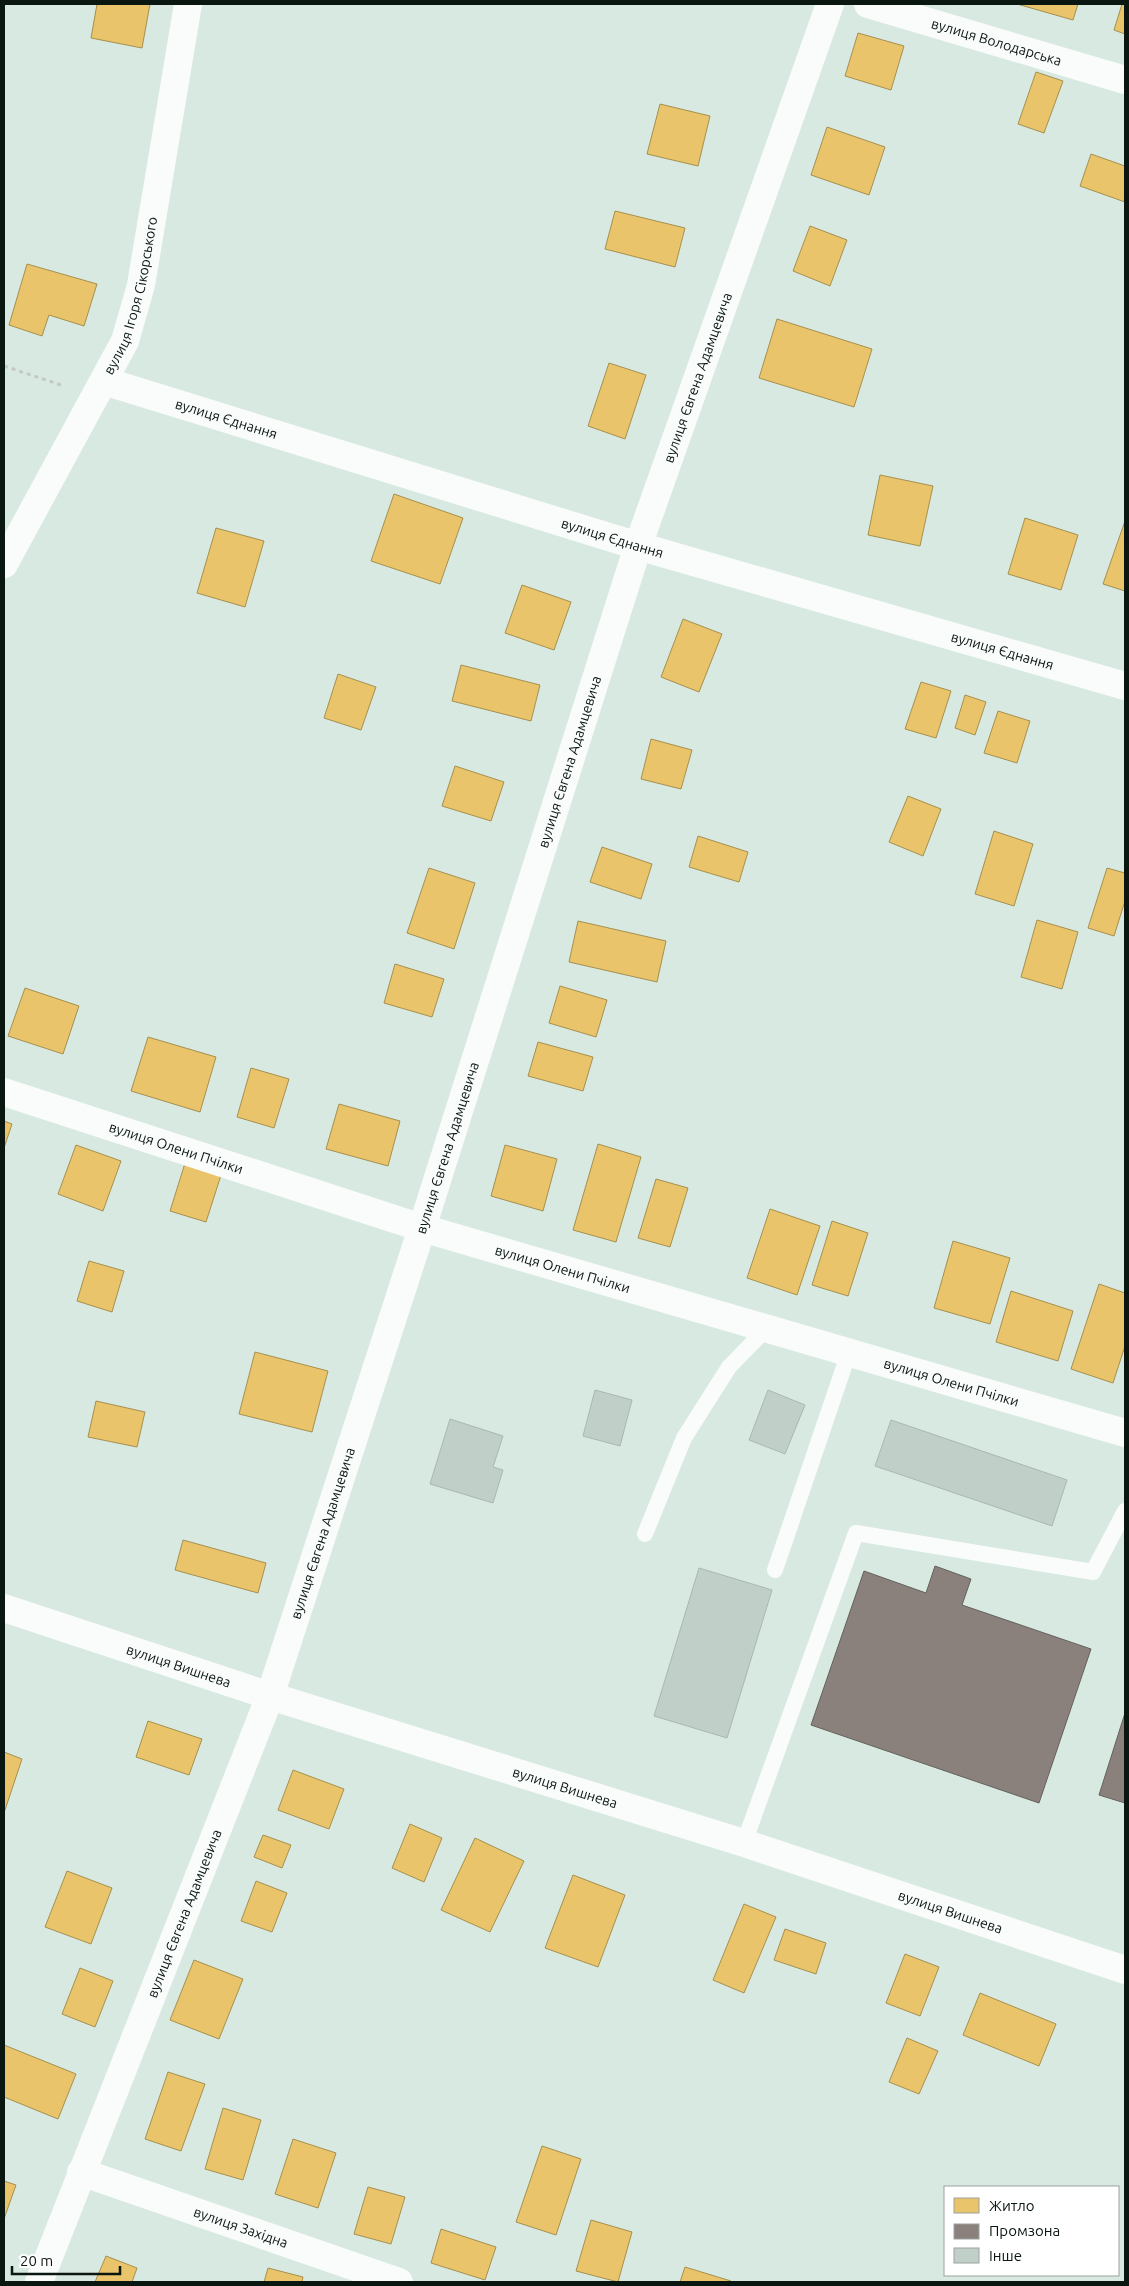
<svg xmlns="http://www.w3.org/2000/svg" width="1129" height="2286" viewBox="0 0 1129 2286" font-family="Ubuntu,sans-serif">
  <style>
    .homes { fill: #e9c46a; stroke: #a6904f }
    .industry { fill: #8a817c; stroke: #64615c }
    .building { fill: #c0cfc7; stroke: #a9b8b0 }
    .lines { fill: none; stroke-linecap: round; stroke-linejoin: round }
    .path { stroke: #c3c9c6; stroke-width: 3; stroke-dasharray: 4 4; stroke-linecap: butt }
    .service { stroke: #f9fcfa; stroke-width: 16 }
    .minor { stroke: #f9fcfa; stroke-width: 28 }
    .labels { text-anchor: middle; stroke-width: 5; stroke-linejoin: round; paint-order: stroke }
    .street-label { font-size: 14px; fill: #0a1610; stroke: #fff }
  </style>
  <rect width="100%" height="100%" fill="#d7e9e0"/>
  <path class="homes" d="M97 4H150L142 48 91 38Z
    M1017 4H1078L1073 20Z
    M1122 4H1125V34L1114 30Z
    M858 33 904 46 891 90 845 76Z
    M1036 72 1063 81 1044 133 1018 124Z
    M660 104 710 116 698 166 647 154Z
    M827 127 885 147 869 195 811 175Z
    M1091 154 1125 166V202L1080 186Z
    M615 211 685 228 675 267 605 249Z
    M810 226 847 240 830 286 793 271Z
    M27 264 97 284 84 326 49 315 42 336 9 325Z
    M777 319 872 349 854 407 759 378Z
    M609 363 646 375 625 439 588 426Z
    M880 475 933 486 920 546 868 535Z
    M394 494 463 518 440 584 371 561Z
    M1025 518 1078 535 1061 590 1008 574Z
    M1125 521V591L1103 584Z
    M216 528 264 541 245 607 197 593Z
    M522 585 571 602 554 650 505 633Z
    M683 619 722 634 699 692 661 677Z
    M461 665 540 685 531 721 452 701Z
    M338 674 376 687 361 730 324 718Z
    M921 682 951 691 936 738 905 729Z
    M965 695 986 702 975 735 955 728Z
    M998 711 1030 721 1017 763 984 753Z
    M651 739 692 750 681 789 641 779Z
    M455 766 504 782 491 821 442 806Z
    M908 796 941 809 923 856 889 842Z
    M994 831 1033 844 1014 906 975 894Z
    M698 836 748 852 739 882 689 867Z
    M602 847 652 864 641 899 590 882Z
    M429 868 475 883 454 949 407 933Z
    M1107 868 1125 873V901L1114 936 1088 928Z
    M1037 920 1078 932 1062 989 1021 977Z
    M578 921 666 941 657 982 569 962Z
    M395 964 444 979 432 1017 384 1003Z
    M560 986 607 1000 596 1037 549 1023Z
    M25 988 79 1006 63 1054 8 1036Z
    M148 1037 216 1057 200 1112 131 1091Z
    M538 1042 593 1057 583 1091 528 1076Z
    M251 1068 289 1079 274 1128 237 1117Z
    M339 1104 400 1121 388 1166 326 1149Z
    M4 1121 12 1124 4 1148Z
    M598 1144 641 1157 616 1242 573 1230Z
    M76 1145 121 1161 103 1211 58 1194Z
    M505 1145 557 1159 543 1211 491 1196Z
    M186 1160 222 1172 206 1222 170 1211Z
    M656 1179 688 1188 670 1247 638 1238Z
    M770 1209 820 1226 797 1295 747 1278Z
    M832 1221 868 1233 848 1296 812 1285Z
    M953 1241 1010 1258 990 1324 934 1308Z
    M89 1261 124 1271 112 1312 77 1301Z
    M1099 1284 1125 1293V1346L1113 1383 1071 1369Z
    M1011 1291 1073 1311 1058 1361 996 1342Z
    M255 1352 328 1371 312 1432 239 1414Z
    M96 1401 145 1412 137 1447 88 1437Z
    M183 1540 266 1563 258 1593 175 1570Z
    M148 1721 202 1739 189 1775 136 1757Z
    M4 1752 22 1759 4 1813Z
    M293 1770 344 1789 329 1829 278 1810Z
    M410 1824 442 1838 424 1882 392 1868Z
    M263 1835 291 1845 282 1868 254 1857Z
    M475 1838 524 1861 490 1932 441 1910Z
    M67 1871 112 1888 91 1944 45 1927Z
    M573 1875 625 1895 598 1967 545 1948Z
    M256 1881 287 1893 272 1932 241 1921Z
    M744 1904 776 1917 744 1993 713 1980Z
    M785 1929 826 1943 816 1974 774 1960Z
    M905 1954 939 1967 920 2016 886 2003Z
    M194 1960 243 1979 219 2039 170 2020Z
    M80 1968 113 1981 95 2027 62 2014Z
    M980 1993 1056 2024 1039 2066 963 2035Z
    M907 2038 938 2051 919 2094 889 2082Z
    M4 2045 76 2074 58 2119 4 2097Z
    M168 2072 205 2084 181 2151 145 2139Z
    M223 2108 261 2120 243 2180 205 2169Z
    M293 2139 336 2153 318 2208 275 2194Z
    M542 2146 581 2159 556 2235 516 2222Z
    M4 2181 16 2185 4 2219Z
    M368 2187 405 2197 391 2244 354 2234Z
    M591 2220 632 2232 618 2282 576 2271Z
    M441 2229 496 2247 485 2280 431 2263Z
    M106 2256 137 2268 132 2282H95Z
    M685 2267 731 2281V2282H680Z
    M268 2268 303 2277 302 2282H264Z"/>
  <path class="industry" d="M935 1566 971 1579 962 1605 1091 1649 1039 1803 811 1725 864 1571 926 1593Z
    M1125 1713V1803L1099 1795Z"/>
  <path class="building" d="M595 1390 632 1400 620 1446 583 1436Z
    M768 1390 805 1405 785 1454 749 1440Z
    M450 1419 503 1436 493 1467 503 1470 493 1503 430 1484Z
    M891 1420 1067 1480 1052 1526 875 1466Z
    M699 1568 772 1590 727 1738 654 1716Z"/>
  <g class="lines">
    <path class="path" d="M4 366 64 386"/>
    <path class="service" d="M645 1534 684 1438 729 1367 767 1328
      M775 1570 849 1352
      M744 1843 856 1533 1093 1572 1125 1511"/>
    <g class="minor">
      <path id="s1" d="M868 4 1125 80"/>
      <path id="s2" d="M104 381 638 546 1125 686"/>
      <path id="s3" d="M4 564 125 341 141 285 188 4"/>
      <path id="s4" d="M4 1092 422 1228 1125 1433"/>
      <path id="s5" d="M4 1608 270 1696 744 1843 1125 1970"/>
      <path id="s6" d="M81 2172 399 2282"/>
      <path id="s7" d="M39 2282 270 1696 422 1228 638 546 830 4"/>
    </g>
  </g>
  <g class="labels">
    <g class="street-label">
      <text dy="5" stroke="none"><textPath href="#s1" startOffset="134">вулиця Володарська</textPath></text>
      <text dy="5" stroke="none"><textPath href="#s3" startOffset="299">вулиця Ігоря Сікорського</textPath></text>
      <text dy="5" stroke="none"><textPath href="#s7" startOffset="2016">вулиця Євгена Адамцевича</textPath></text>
      <text dy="5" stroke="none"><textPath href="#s2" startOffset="128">вулиця Єднання</textPath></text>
      <text dy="5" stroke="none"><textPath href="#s2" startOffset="532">вулиця Єднання</textPath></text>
      <text dy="5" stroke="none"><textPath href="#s2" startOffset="938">вулиця Єднання</textPath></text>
      <text dy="5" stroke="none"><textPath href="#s7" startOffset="1611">вулиця Євгена Адамцевича</textPath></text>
      <text dy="5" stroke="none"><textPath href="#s4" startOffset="181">вулиця Олени Пчілки</textPath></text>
      <text dy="5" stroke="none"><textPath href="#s7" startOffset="1206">вулиця Євгена Адамцевича</textPath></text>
      <text dy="5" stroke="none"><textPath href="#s4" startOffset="586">вулиця Олени Пчілки</textPath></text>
      <text dy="5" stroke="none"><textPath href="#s4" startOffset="991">вулиця Олени Пчілки</textPath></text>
      <text dy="5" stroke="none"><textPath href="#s7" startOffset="801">вулиця Євгена Адамцевича</textPath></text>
      <text dy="5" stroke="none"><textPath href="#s5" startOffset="184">вулиця Вишнева</textPath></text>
      <text dy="5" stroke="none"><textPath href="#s5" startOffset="589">вулиця Вишнева</textPath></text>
      <text dy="5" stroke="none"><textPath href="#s5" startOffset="994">вулиця Вишнева</textPath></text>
      <text dy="5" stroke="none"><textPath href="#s7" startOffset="396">вулиця Євгена Адамцевича</textPath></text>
      <text dy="5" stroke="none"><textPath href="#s6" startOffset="169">вулиця Західна</textPath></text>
    </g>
  </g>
  <rect width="1129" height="2286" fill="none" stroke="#0a1610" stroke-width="10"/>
  <rect x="944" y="2186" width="175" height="90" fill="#ffffff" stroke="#9da29f"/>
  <rect x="954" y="2198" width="25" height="15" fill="#e9c46a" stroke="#9da29f"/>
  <text x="989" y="2211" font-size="15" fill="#0a1610">Житло</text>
  <rect x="954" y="2224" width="25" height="15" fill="#8a817c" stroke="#9da29f"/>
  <text x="989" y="2236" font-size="15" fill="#0a1610">Промзона</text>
  <rect x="954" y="2248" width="25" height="15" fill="#c0cfc7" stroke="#9da29f"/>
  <text x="989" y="2261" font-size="15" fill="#0a1610">Інше</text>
  <path d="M12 2266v8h108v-8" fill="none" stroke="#0a1610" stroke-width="2.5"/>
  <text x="20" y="2266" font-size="15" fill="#0a1610" stroke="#ffffff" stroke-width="4" paint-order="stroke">20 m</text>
</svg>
